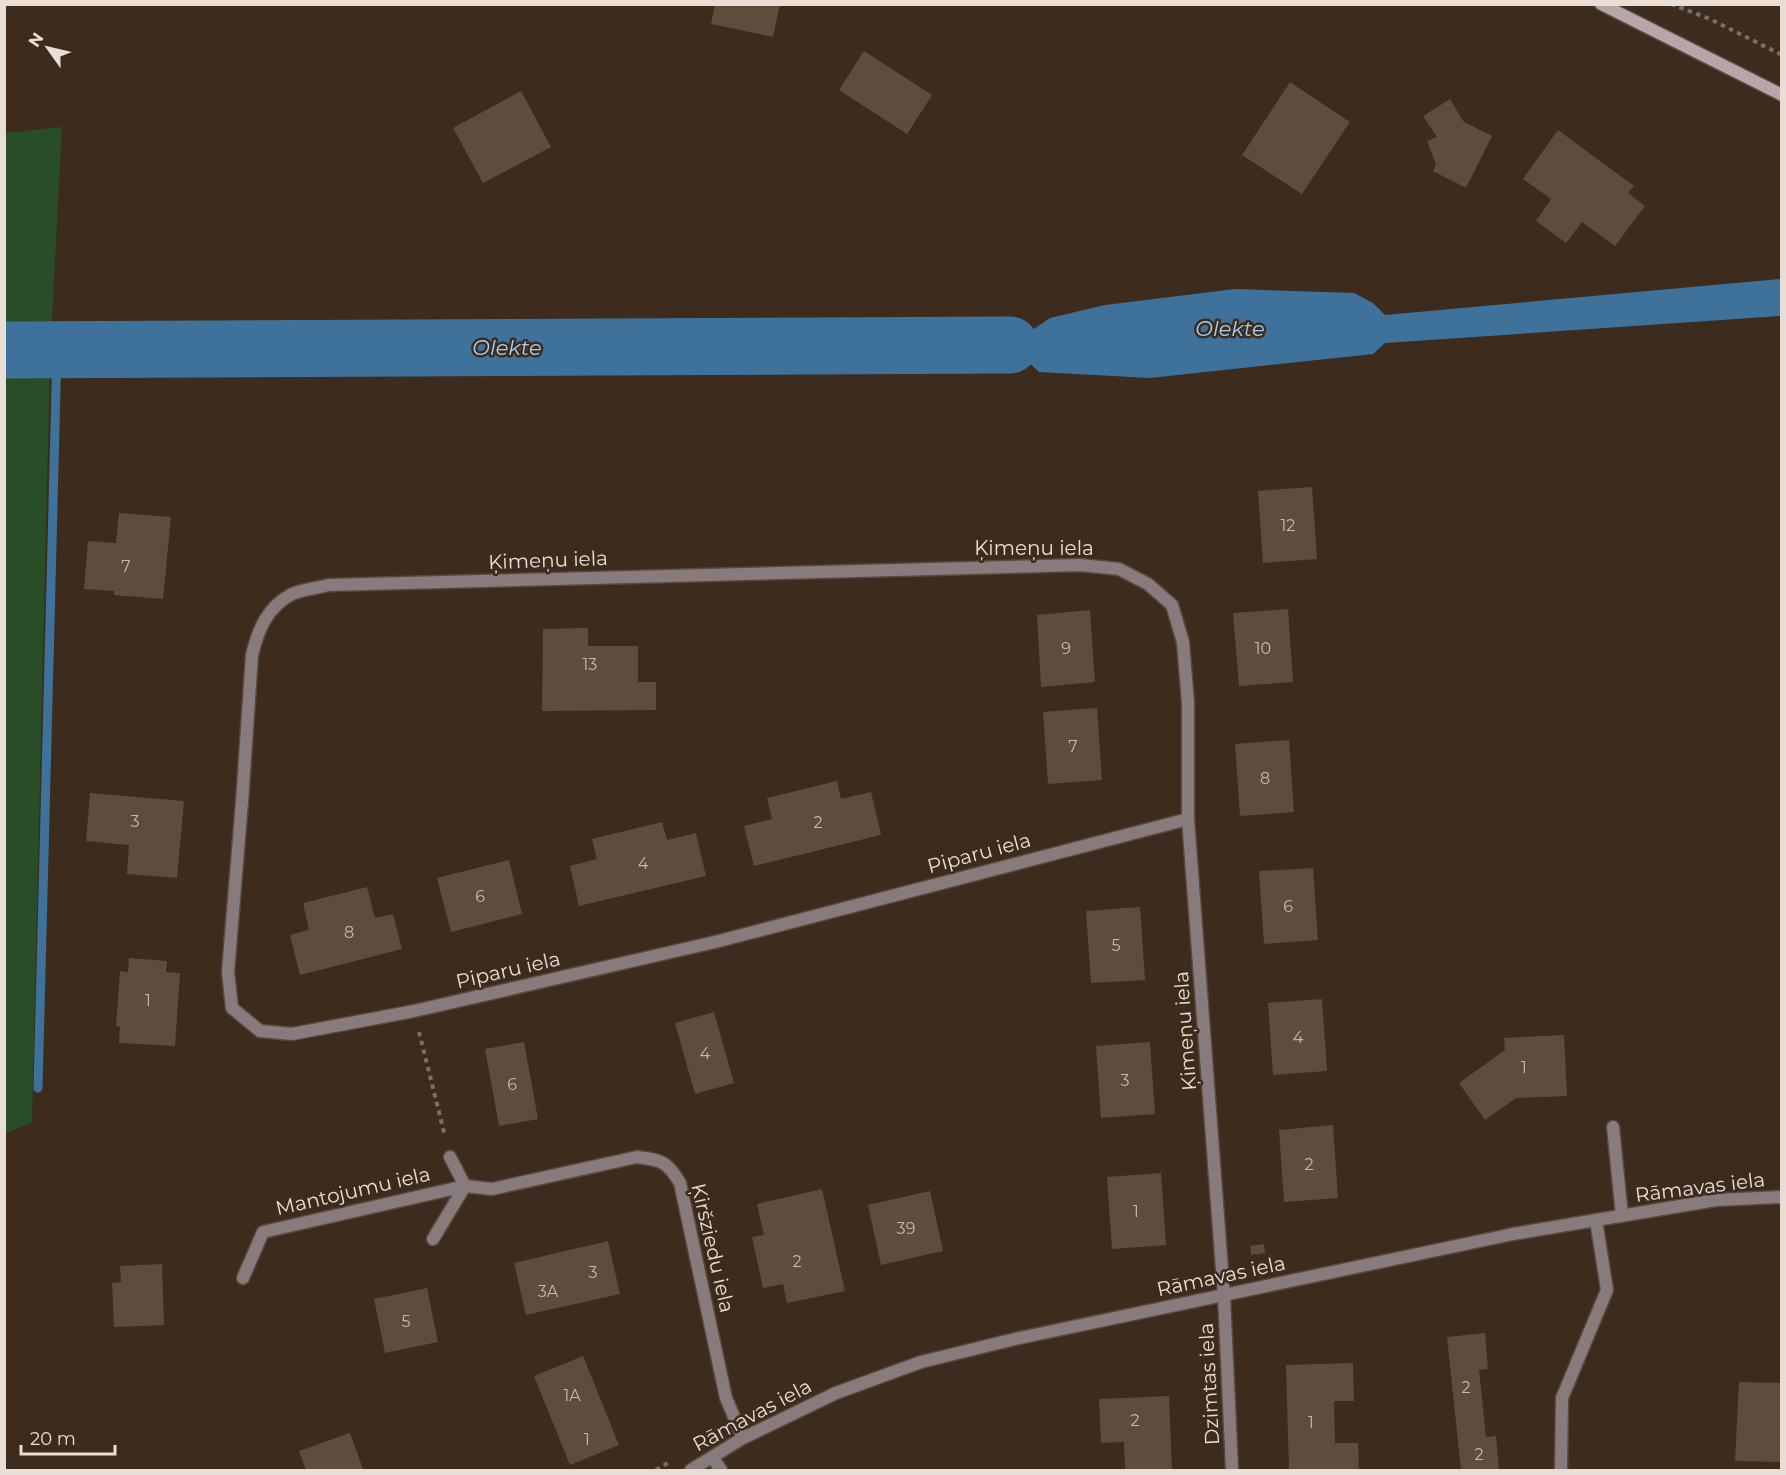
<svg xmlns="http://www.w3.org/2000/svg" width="1786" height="1475" viewBox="0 0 1786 1475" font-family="Montserrat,sans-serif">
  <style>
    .green { fill: #284d27 }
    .water { fill: #3f729b }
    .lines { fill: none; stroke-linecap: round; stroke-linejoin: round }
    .stream { stroke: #3f729b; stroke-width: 9 }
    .river { stroke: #3f729b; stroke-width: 57 }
    .building { fill: #5e4c3c }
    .minor-casing { stroke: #59483a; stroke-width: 15 }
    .secondary-casing { stroke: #59483a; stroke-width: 15 }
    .path { stroke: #7e6f63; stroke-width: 4; stroke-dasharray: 4.5 4.5; stroke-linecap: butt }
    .minor { stroke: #877b7d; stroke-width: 12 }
    .secondary { stroke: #b8a4a9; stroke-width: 12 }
    .labels { text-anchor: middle; stroke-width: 5; stroke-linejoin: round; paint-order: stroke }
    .number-label { font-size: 16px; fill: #c6baaf }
    .street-label { font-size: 20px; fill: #e9ded5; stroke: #3d2c1d }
    .water-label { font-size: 21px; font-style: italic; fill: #a4cff3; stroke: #3d2c1d }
  </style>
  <rect width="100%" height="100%" fill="#3d2c1d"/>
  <path class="green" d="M62 127 51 340 5 341V133Z
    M50 357 32 1122 5 1134V360Z"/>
  <path class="water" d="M1781 279V316L1385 343 1373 354 1150 378 1039 372 1010 345 1050 318 1105 305 1235 289 1354 293 1373 303 1385 315Z"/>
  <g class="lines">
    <path class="stream" d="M38 1088 57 350"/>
    <path class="river" d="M4 350 1010 345"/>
  </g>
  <path class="building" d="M715 4H780L773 37 711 24Z
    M864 51 932 95 907 134 839 90Z
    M1290 82 1350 122 1302 194 1242 155Z
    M521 91 551 147 483 183 453 128Z
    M1450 99 1464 122 1492 136 1466 188 1433 171 1436 165 1427 141 1437 137 1423 116Z
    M1558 130 1634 186 1628 193 1645 206 1615 246 1582 222 1566 243 1536 221 1551 199 1523 179Z
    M1312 487 1317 559 1263 563 1258 491Z
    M119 513 171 517 163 599 114 595V591L84 589 88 541 116 543Z
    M1288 609 1293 682 1239 686 1233 613Z
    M1090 610 1095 682 1041 687 1037 615Z
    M588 628V646H638V682H656V710L542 711 543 629Z
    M1097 708 1102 780 1048 784 1043 712Z
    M1289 740 1294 812 1240 816 1235 744Z
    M837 781 841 799 871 792 881 835 754 866 744 826 772 819 767 798Z
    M90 793 184 801 177 878 127 874 129 845 86 841Z
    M662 822 667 840 696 833 706 876 579 906 570 866 597 859 592 839Z
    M509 860 522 914 451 932 437 878Z
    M1313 868 1318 940 1264 944 1259 871Z
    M367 887 375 918 393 914 402 949 300 975 290 935 309 930 303 903Z
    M1140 907 1145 980 1091 983 1086 911Z
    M129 958 167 961 166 972 180 973 175 1046 119 1043 120 1027 116 1026 120 971 128 972Z
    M1322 999 1327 1071 1273 1075 1268 1003Z
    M714 1012 734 1083 695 1094 675 1023Z
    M1564 1035 1567 1096 1516 1098 1485 1120 1459 1083 1505 1050 1504 1038Z
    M524 1042 538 1119 499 1126 485 1049Z
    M1150 1042 1155 1114 1101 1118 1096 1046Z
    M1333 1125 1338 1198 1284 1202 1279 1130Z
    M1161 1173 1166 1245 1112 1249 1107 1177Z
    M822 1189 845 1291 787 1303 783 1284 763 1288 752 1237 764 1235 757 1204Z
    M930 1191 943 1251 881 1265 868 1205Z
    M608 1241 620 1294 526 1315 514 1263Z
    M1264 1244 1265 1253 1251 1255 1250 1246Z
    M162 1264 164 1325 114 1327 112 1283 121 1282 120 1266Z
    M427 1288 438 1342 385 1353 374 1299Z
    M1485 1333 1488 1369 1479 1370 1486 1437 1496 1436 1499 1470H1461L1447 1337Z
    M583 1356 619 1445 570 1465 534 1376Z
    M1353 1363 1354 1401H1334L1335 1443H1358L1359 1470H1289L1286 1365Z
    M1739 1382 1782 1383V1462L1735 1461Z
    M1169 1396 1172 1470H1125L1124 1442 1101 1443 1099 1399Z
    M350 1433 363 1469 306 1470 299 1451Z"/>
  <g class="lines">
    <g class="minor-casing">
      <path id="minor" d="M1188 819 715 942 414 1011 292 1034 260 1031 232 1008 228 972 242 802 252 655C258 630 267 607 292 594 303 589 318 588 329 585L1080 565 1119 569 1148 584 1172 605 1183 642 1188 703V819L1224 1296 1232 1470
        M1613 1127 1622 1216
        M450 1157 465 1186 492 1189 637 1157C661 1160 667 1161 680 1183L726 1398 743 1438
        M433 1239 465 1186
        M243 1278 263 1232 465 1186
        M712 1457 721 1470
        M691 1470 743 1438 836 1393 921 1362 1015 1339 1513 1234 1716 1200 1782 1197
        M1561 1470 1562 1398 1607 1290 1596 1220"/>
    </g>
    <g class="secondary-casing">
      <path id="secondary" d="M1601 4 1782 95"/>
    </g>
    <path class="path" d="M1671 4 1710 19 1782 55
      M419 1032 445 1136
      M656 1470 671 1461"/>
    <use href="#minor" class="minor"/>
    <use href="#secondary" class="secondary"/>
  </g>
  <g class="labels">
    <g class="number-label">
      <text x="1288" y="531">12</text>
      <text x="126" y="572">7</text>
      <text x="1066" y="654">9</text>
      <text x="1263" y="654">10</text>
      <text x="590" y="670">13</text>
      <text x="1073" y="752">7</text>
      <text x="1265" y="784">8</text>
      <text x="135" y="827">3</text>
      <text x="818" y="828">2</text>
      <text x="643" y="869">4</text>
      <text x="480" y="902">6</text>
      <text x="1288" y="912">6</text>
      <text x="349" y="938">8</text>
      <text x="1116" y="951">5</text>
      <text x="148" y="1006">1</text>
      <text x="1298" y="1043">4</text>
      <text x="705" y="1059">4</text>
      <text x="1524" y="1073">1</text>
      <text x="1125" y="1086">3</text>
      <text x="512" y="1090">6</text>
      <text x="1309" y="1170">2</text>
      <text x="1136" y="1217">1</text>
      <text x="906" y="1234">39</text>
      <text x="797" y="1267">2</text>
      <text x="593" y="1278">3</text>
      <text x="548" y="1297">3A</text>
      <text x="406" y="1327">5</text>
      <text x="1466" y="1393">2</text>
      <text x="572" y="1401">1A</text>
      <text x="1135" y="1426">2</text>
      <text x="1311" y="1428">1</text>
      <text x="587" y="1445">1</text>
      <text x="1479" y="1460">2</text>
    </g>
    <g class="street-label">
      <text x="1034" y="555">Ķimeņu iela</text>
      <text transform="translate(548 560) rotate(-2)" y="7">Ķimeņu iela</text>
      <text transform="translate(979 853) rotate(-15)" y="7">Piparu iela</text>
      <text transform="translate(508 970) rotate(-13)" y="7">Piparu iela</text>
      <text transform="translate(1185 1031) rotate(-94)" y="7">Ķimeņu iela</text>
      <text transform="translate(1700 1187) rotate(-7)" y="7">Rāmavas iela</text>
      <text transform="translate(353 1191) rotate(-13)" y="7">Mantojumu iela</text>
      <text transform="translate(713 1248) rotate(77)" y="7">Ķiršziedu iela</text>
      <text transform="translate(1221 1276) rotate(-12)" y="7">Rāmavas iela</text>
      <text transform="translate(1209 1384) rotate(-93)" y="7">Dzimtas iela</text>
      <text transform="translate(752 1415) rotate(-28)" y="7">Rāmavas iela</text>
    </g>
    <g class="water-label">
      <text x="1230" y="336">Olekte</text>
      <text x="507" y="355">Olekte</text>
    </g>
  </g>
  <rect width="1786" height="1475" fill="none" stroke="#e9ded5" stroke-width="12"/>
  <g transform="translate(48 48) rotate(304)" stroke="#3d2c1d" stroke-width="4.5" paint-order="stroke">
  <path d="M0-4.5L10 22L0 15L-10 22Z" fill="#e9ded5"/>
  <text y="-9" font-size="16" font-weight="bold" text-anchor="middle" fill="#e9ded5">N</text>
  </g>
  <path d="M21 1445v9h94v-9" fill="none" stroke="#e9ded5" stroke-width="3"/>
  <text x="30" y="1445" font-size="18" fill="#e9ded5" stroke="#3d2c1d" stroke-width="4.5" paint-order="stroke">20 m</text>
</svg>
